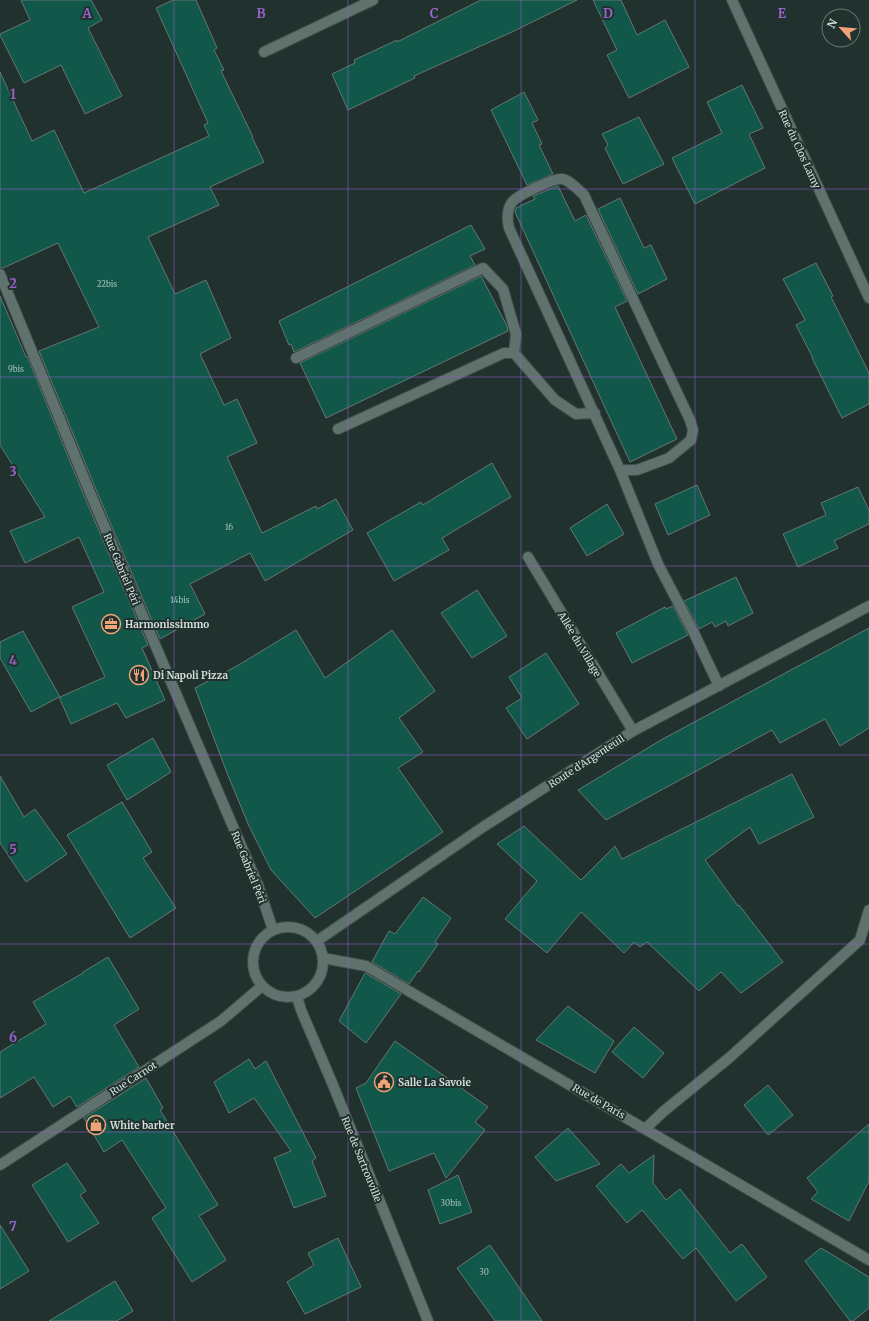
<svg xmlns="http://www.w3.org/2000/svg" width="869" height="1321" viewBox="0 0 869 1321" font-family="Merriweather,serif">
  <style>
    .building { fill: #11584b; stroke: #657772 }
    .lines { fill: none; stroke-linecap: round; stroke-linejoin: round }
    .service-casing { stroke: #3f4c49; stroke-width: 12 }
    .minor-casing { stroke: #3f4c49; stroke-width: 12 }
    .tertiary-casing { stroke: #3f4c49; stroke-width: 12 }
    .secondary-casing { stroke: #3f4c49; stroke-width: 12 }
    .service { stroke: #60726d; stroke-width: 10 }
    .minor { stroke: #60726d; stroke-width: 10 }
    .tertiary { stroke: #60726d; stroke-width: 10 }
    .secondary { stroke: #60726d; stroke-width: 10 }
    .grid { fill: none; stroke: #9661c8; stroke-width: 1; stroke-opacity: 0.55 }
    .labels { text-anchor: middle; stroke-width: 4; stroke-linejoin: round; paint-order: stroke }
    .number-label { font-size: 8px; fill: #a3bcb8 }
    .street-label { font-size: 10px; fill: #d4dedc; stroke: #21322e }
    .poi-label { font-size: 10px; font-weight: bold; fill: #d4dedc; stroke: #21322e; text-anchor: start }
    .grid-label { font-size: 13px; text-anchor: middle; font-weight: bold; fill: #9661c8; stroke: #21322e; stroke-width: 4; stroke-linejoin: round; paint-order: stroke }
  </style>
  <rect width="100%" height="100%" fill="#21322e"/>
  <path class="building" d="M21 0H91L102 20 88 28 122 96 85 114 61 65 24 83 0 35V34L30 20Z
    M173 0H196L217 48 214 50 224 70 221 71 253 137H252L264 162 210 187 219 205 148 237 175 294 206 280 231 338 200 354 224 405 237 399 257 443 227 457 262 533 316 506 317 509 336 499 353 530 265 581 250 553 190 584 205 614 160 639 97 492 39 351 99 327 58 243 3 268H0V72L32 141 54 130 84 193 209 136 204 125 208 123 156 8Z
    M481 0H577L512 32 414 76 415 78 348 110 332 74 355 63 354 60 397 40V42Z
    M593 0H621L637 35 665 20 689 67 629 98 607 55 617 50Z
    M742 85 763 128 749 134 765 168 695 204 672 158 722 133 707 102Z
    M524 92 538 120 532 123 542 144 539 145 553 174 527 185 491 110Z
    M639 117 664 164 623 184 605 148 608 145 602 134Z
    M558 186 575 221 586 215 627 301 615 307 677 439 630 462 515 212 516 208 535 199 533 196Z
    M620 198 644 248 651 245 667 279 638 294 598 209Z
    M471 225 485 249 470 256 475 265 294 352 291 344 289 345 279 321Z
    M816 263 833 296 831 297 869 373V404L842 418 812 358H813L796 325 805 320 783 279Z
    M481 276 507 326 508 331 326 418 300 363Z
    M0 296 26 357 27 356 85 498 148 645 142 648 165 700 126 718 117 703 71 724 59 697 31 712 0 658V642L23 631 60 697 105 677 72 607 104 592 79 537 25 563 10 531 45 517 0 445Z
    M492 463 511 497 442 538 449 550 394 581 367 533 421 502 423 505Z
    M697 485 710 515 668 535 655 504Z
    M858 487 869 510V524L834 541 838 548 798 567 783 534 826 515 821 503Z
    M607 504 624 534 587 556 570 528Z
    M736 577 753 613 728 626 726 621 715 627 712 622 699 629 684 601Z
    M477 590 507 636 472 658 441 613Z
    M673 606 688 635 632 663 616 633 665 607 666 609Z
    M869 628V728L840 746 825 719 780 743 772 730 606 820 578 790 661 740Z
    M296 630 325 678 392 630 435 691 399 718 423 752 398 768 443 832 315 918 271 870 249 826 227 773 195 688 237 666Z
    M546 653 579 704 527 739 506 708 522 698 509 677Z
    M153 738 171 772 127 800 107 765Z
    M792 774 814 817 759 844 750 827 705 860 738 906 739 905 783 962 741 993 721 972 699 991 647 942 640 947 634 942 624 953 581 912 547 953 505 919 537 881 497 844 524 826 581 880 615 846 622 859Z
    M0 776 24 817 35 809 67 854 26 882 0 843Z
    M122 802 152 852 143 858 176 908 130 938 67 835Z
    M423 897 451 918 435 942 438 944 419 972 418 971 409 984 372 962 389 931 395 934Z
    M108 957 139 1009 114 1025 139 1067 77 1107 70 1096 53 1107 34 1077 0 1098V1052L46 1024 33 1002 83 973V972Z
    M365 973 401 994 366 1043 339 1021Z
    M568 1006 614 1041 595 1073 536 1040Z
    M634 1027 664 1053 643 1078 612 1052Z
    M395 1041 488 1107 475 1122 485 1130 446 1178 434 1153 389 1171 356 1088 366 1083Z
    M249 1059 255 1069 266 1061 316 1158 312 1161 326 1196 294 1208 274 1158 291 1151 254 1098 229 1113 214 1082Z
    M146 1078 163 1108 160 1110 218 1205 199 1216 226 1260 192 1282 152 1218 166 1208 122 1140 104 1152 84 1118Z
    M768 1085 793 1115 768 1135 744 1105Z
    M869 1124V1181L849 1221 811 1199 818 1192 807 1178Z
    M568 1128 600 1164 556 1181 535 1157Z
    M654 1155 653 1183 666 1200 680 1189 730 1253 742 1244 767 1277 736 1301 696 1248 683 1259 642 1210 627 1223 596 1186 621 1164 629 1173Z
    M67 1163 86 1191 80 1195 99 1223 68 1242 32 1185Z
    M458 1175 472 1212 440 1224 428 1190Z
    M0 1225 29 1271 0 1289Z
    M338 1238 361 1287 305 1314 287 1282 314 1265 308 1253Z
    M490 1245 542 1321H495L457 1268Z
    M821 1248 869 1277V1308L853 1321H850L805 1261Z
    M115 1281 133 1311 117 1321H49Z"/>
  <g class="lines">
    <g class="service-casing">
      <path id="service" d="M296 358 483 268 503 289 516 334 514 353
        M338 429 504 353H514L555 400 576 414 595 413
        M620 470H637L669 458 691 440 693 430 690 420 584 195C578 190 570 180 562 179 553 178 519 195 513 201 506 209 507 219 509 228L620 470 658 564 694 633 719 686
        M646 1128 664 1111 729 1058 860 940 869 910"/>
    </g>
    <g class="minor-casing">
      <path id="minor" d="M732 0 869 298
        M264 52 373 0
        M0 274 91 495 258 885 273 930
        M528 557 633 731
        M323 958 366 966 869 1260"/>
    </g>
    <g class="tertiary-casing">
      <path id="tertiary" d="M0 1165 221 1021 262 986"/>
    </g>
    <g class="secondary-casing">
      <path id="secondary" d="M253 962a35 35 0 1 1 70 0a35 35 0 1 1-70 0Z
        M317 941 483 827 633 731 869 606
        M297 997 301 1010 333 1085 428 1321"/>
    </g>
    <use href="#service" class="service"/>
    <use href="#minor" class="minor"/>
    <use href="#tertiary" class="tertiary"/>
    <use href="#secondary" class="secondary"/>
  </g>
  <path class="grid" d="M174 0V1321M348 0V1321M521 0V1321M695 0V1321M0 189H869M0 377H869M0 566H869M0 755H869M0 944H869M0 1132H869"/>
  <defs>
    <g id="office-ring" transform="scale(1)"><circle r="9.5" fill="#21322e" stroke="#efa377" stroke-width="1.5"/><path d="M-6-3h4V-5.5h4V-3h4V5H-6ZM-1-4.5V-3h2v-1.5ZM-6 0V1H6V0Z" fill="#efa377"/></g>
    <g id="restaurant-ring" transform="scale(1)"><circle r="9.5" fill="#21322e" stroke="#efa377" stroke-width="1.5"/><path d="M-5-6h1v4h1v-4h1v4h1v-4h1v5L-1.5 .5V6h-2V.5L-5-1ZM5-6V6H3V1.5H1.5Q1.5-4 5-6Z" fill="#efa377"/></g>
    <g id="civic-ring" transform="scale(1)"><circle r="9.5" fill="#21322e" stroke="#efa377" stroke-width="1.5"/><path d="M-.6-6.5H3V-4.5H.6V-3L4-1V1h2V6H-6V1h2V-1L-.6-3ZM-1.2 2.5V6h2.4V2.5Z" fill="#efa377"/></g>
    <g id="shop-ring" transform="scale(1)"><circle r="9.5" fill="#21322e" stroke="#efa377" stroke-width="1.5"/><path d="M-5-2.5h2.3a2.7 3.5 0 0 1 5.4 0H5L5.5 6h-11ZM-1.5-2.5h3a1.5 2.3 0 0 0-3 0Z" fill="#efa377"/></g>
  </defs>
  <g fill-rule="evenodd">
    <use href="#office-ring" x="111" y="624"/>
    <use href="#restaurant-ring" x="139" y="675"/>
    <use href="#civic-ring" x="384" y="1082"/>
    <use href="#shop-ring" x="96" y="1125"/>
  </g>
  <g class="labels">
    <g class="number-label">
      <text x="107" y="287">22bis</text>
      <text x="16" y="372">9bis</text>
      <text x="229" y="530">16</text>
      <text x="180" y="603">14bis</text>
      <text x="451" y="1206">30bis</text>
      <text x="484" y="1275">30</text>
    </g>
    <g class="street-label">
      <text transform="translate(800 149) rotate(65)" y="4">Rue du Clos Lamy</text>
      <text transform="translate(122 569) rotate(67)" y="4">Rue Gabriel Péri</text>
      <text transform="translate(580 644) rotate(59)" y="4">Allée du Village</text>
      <text transform="translate(586 761) rotate(-33)" y="4">Route d'Argenteuil</text>
      <text transform="translate(249 867) rotate(68)" y="4">Rue Gabriel Péri</text>
      <text transform="translate(133 1078) rotate(-33)" y="4">Rue Carnot</text>
      <text transform="translate(599 1101) rotate(30)" y="4">Rue de Paris</text>
      <text transform="translate(362 1159) rotate(68)" y="4">Rue de Sartrouville</text>
    </g>
    <g class="poi-label">
      <text x="125" y="628">Harmonissimmo</text>
      <text x="153" y="679">Di Napoli Pizza</text>
      <text x="398" y="1086">Salle La Savoie</text>
      <text x="110" y="1129">White barber</text>
    </g>
  </g>
  <g class="grid-label">
    <text x="87" y="18">A</text>
    <text x="261" y="18">B</text>
    <text x="434" y="18">C</text>
    <text x="608" y="18">D</text>
    <text x="782" y="18">E</text>
    <text x="13" y="99">1</text>
    <text x="13" y="288">2</text>
    <text x="13" y="476">3</text>
    <text x="13" y="665">4</text>
    <text x="13" y="854">5</text>
    <text x="13" y="1042">6</text>
    <text x="13" y="1231">7</text>
  </g>
  <g transform="translate(841 28) rotate(297)"><circle r="19" fill="#21322e" stroke="#697774"/>
  <path d="M0-3L7 15L0 10L-7 15Z" fill="#efa377"/>
  <text y="-6" font-size="11" font-weight="bold" text-anchor="middle" fill="#d4dedc">N</text>
  </g>
</svg>
